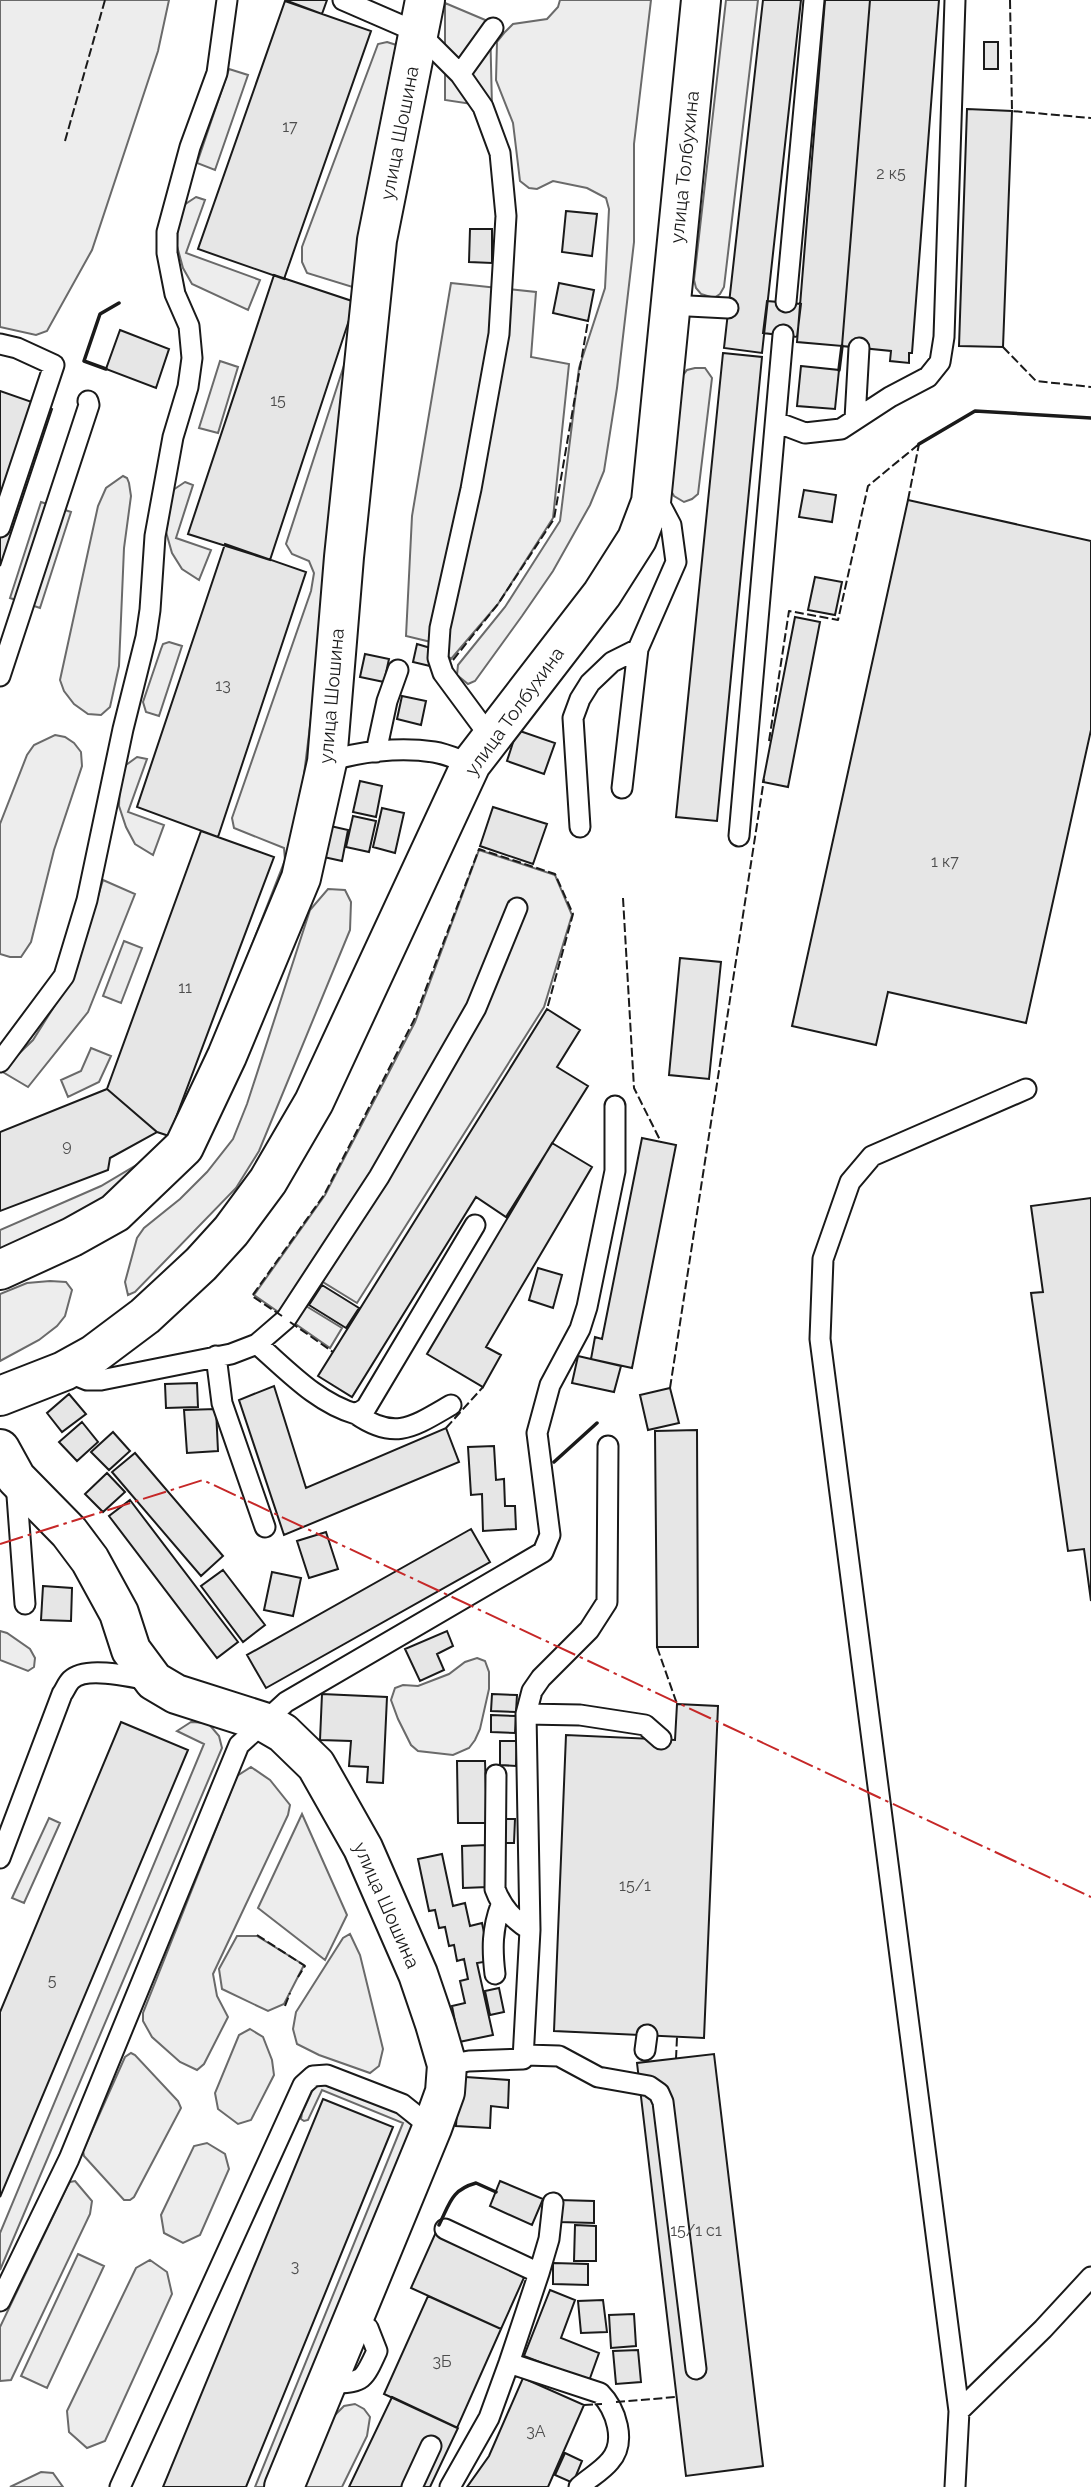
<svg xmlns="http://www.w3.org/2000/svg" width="1091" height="2487" viewBox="0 0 1091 2487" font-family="Raleway,sans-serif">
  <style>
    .built { fill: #ededed; stroke: #6a6a6a; stroke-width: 2 }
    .building { fill: #e6e6e6; stroke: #1a1a1a; stroke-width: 2 }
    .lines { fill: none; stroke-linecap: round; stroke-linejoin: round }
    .service-casing { stroke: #1a1a1a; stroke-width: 23 }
    .minor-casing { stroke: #1a1a1a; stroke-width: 42 }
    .service { stroke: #fff; stroke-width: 19 }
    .minor { stroke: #fff; stroke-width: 38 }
    .fence { stroke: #1a1a1a; stroke-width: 2; stroke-dasharray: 9 3.5; stroke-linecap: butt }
    .wall { stroke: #1a1a1a; stroke-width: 3.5 }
    .power { stroke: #c62828; stroke-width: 2; stroke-dasharray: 24 5 3.5 5; stroke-linecap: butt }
    .labels { text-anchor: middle; stroke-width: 5; stroke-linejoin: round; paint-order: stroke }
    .number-label { font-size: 16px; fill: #4d4d4d }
    .street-label { font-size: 19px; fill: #1a1a1a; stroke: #fff }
  </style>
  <rect width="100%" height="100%" fill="#fff"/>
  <path class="built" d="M0 0H169L158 51 92 250 47 331 36 335 0 327Z
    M560 0H651L634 144V242L617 388 604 471 590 505 553 571 522 616 475 681 468 684 457 675 458 665 505 607 560 521 579 368 605 288 609 209 606 198 587 188 553 181 537 189 529 188 520 181 513 123 496 80 497 42 505 32 513 24 547 19 558 7Z
    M726 0H758L724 287 720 294 714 298 701 294 696 288 694 280Z
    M445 3 490 22 492 107 445 100Z
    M387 42 406 48 328 580 292 872 179 1145 108 1208 0 1258V1230L101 1186 175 1142 285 860 284 848 234 828 232 818 311 591 314 573 309 561 292 554 286 544 361 313 356 288 307 273 302 262V247L378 44Z
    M229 69 248 75 215 170 197 163Z
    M196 197 205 200 186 253 260 280 248 310 192 284 183 268 177 246 178 219 184 205Z
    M451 283 536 292 531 357 569 364 553 518 498 604 451 659 435 643 406 636 412 516Z
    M220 361 238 367 218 433 199 428Z
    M695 368H705L712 378 698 494 692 499 684 502 674 496 670 489 681 378 687 370Z
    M123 476 127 478 129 483 131 496 124 548 119 666 110 707 101 715 88 714 74 704 64 691 60 680 98 506 106 488Z
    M185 482 193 485 176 538 211 550 199 580 182 569 172 553 166 532 173 490Z
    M41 502 71 512 40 608 10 598Z
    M169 642 182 646 159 716 146 712 143 702 161 649 163 644Z
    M55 735 65 737 74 743 81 752 82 766 54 850 31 942 21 957H10L0 954V824L27 755 34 745Z
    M137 757 147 759 128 812 164 825 153 855 135 844 126 827 119 806 120 779 126 765Z
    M479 850 555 875 572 915 544 1007 357 1303 321 1281 306 1306 342 1328 330 1348 254 1295 325 1195 415 1022Z
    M103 880 135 894 88 1012 28 1087 1 1071 33 1040 74 975Z
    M328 889 345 890 351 902 350 930 259 1151 236 1188 135 1292 128 1295 125 1282 137 1238 144 1228 180 1199 207 1172 233 1139 247 1104 310 910Z
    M124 941 142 948 121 1003 103 996Z
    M91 1048 111 1056 99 1082 68 1097 61 1080 81 1071Z
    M50 1281 66 1282 72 1290 65 1316 57 1326 39 1340 0 1361V1294L27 1283Z
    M0 1631 7 1633 30 1649 35 1658 34 1667 28 1671 0 1660Z
    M477 1658 485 1661 489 1672V1689L480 1729 475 1740 469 1748 453 1755 418 1751 411 1745 398 1719 391 1700 395 1688 403 1685 418 1686 449 1674 465 1662Z
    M191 1722 208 1723 219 1736 222 1748 0 2270V2233L204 1744 177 1731Z
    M251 1767 270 1780 290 1805 288 1815 213 1974 217 1996 228 2017 204 2064 197 2070 180 2062 152 2037 143 2021V2013L237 1776Z
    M302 1814 347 1915 325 1960 258 1908Z
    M49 1818 60 1823 24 1903 12 1898Z
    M350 1934 360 1955 383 2049 379 2066 370 2073 319 2055 297 2044 293 2029 296 2012 343 1938Z
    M237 1936H257L304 1965 284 2004 268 2011 222 1989 219 1969Z
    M250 2029 263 2037 272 2060 274 2075 251 2120 238 2124 218 2109 215 2093 239 2035Z
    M131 2053 135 2055 178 2101 181 2108 134 2197 130 2200H124L84 2156 83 2151 125 2057Z
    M322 2084 408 2115 412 2123V2133L269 2487H255L403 2123 322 2090 308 2120 304 2121 301 2119 302 2113 313 2089Z
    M207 2143 225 2154 229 2169 200 2235 183 2243 164 2233 161 2215 194 2146Z
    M75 2181 92 2201 90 2214 11 2380 0 2381V2327L67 2187 70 2182Z
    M78 2254 104 2266 47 2388 21 2376Z
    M150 2260 167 2272 172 2294 105 2441 87 2448 69 2432 67 2411 136 2268Z
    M355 2404 364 2409 370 2417 367 2436 342 2487H301L333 2417 344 2406Z
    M41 2472 53 2473 63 2487H10Z"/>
  <path class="building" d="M285 0H327L322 14Z
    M763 0H801L762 353 724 348Z
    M825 0H870L842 346 797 342Z
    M870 0H939L912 353H909V363L890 361 891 351 842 346Z
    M285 1 371 31 284 279 198 249Z
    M984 42H998V69H984Z
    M967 109 1012 111 1003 347 959 346Z
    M566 211 597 214 592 256 562 252Z
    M470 229H492V263L469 262Z
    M274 275 355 302 270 560 188 534Z
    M559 283 594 290 588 321 553 313Z
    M767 301 801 304 797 337 763 333Z
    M120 330 169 349 156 388 106 369Z
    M723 353 762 357 717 821 676 817Z
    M801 366 839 370 835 409 797 406Z
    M0 391 52 409 0 566Z
    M804 490 836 495 832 522 799 517Z
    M908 500 1091 541V730L1026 1023 888 992 876 1045 792 1026Z
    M225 544 306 572 218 837 137 807Z
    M815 577 842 582 835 615 808 610Z
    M795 617 820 622 788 787 763 782Z
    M417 644 434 649 430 666 413 662Z
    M365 654 389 659 384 682 360 677Z
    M402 696 426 701 421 725 397 719Z
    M517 730 555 743 544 774 507 761Z
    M360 781 382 786 376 817 353 812Z
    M493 807 547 824 533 864 480 846Z
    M382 808 404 813 395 853 373 847Z
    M353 816 376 821 369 852 346 847Z
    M326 825 348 830 342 861 319 856Z
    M201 831 274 857 169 1136 157 1132 107 1089Z
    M680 958 721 962 709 1079 669 1075Z
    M547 1009 580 1030 557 1067 588 1086 506 1217 476 1197 352 1397 318 1376Z
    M107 1089 157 1132 110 1158 108 1170 0 1211V1132Z
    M642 1138 676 1145 632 1368 591 1359 595 1337 602 1339Z
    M552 1143 592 1167 486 1347 501 1355 483 1387 427 1354Z
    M1091 1198V1601L1084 1549 1068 1551 1031 1293 1043 1292 1031 1206Z
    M538 1268 562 1275 553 1308 529 1300Z
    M322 1285 359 1308 346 1328 309 1305Z
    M578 1356 621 1366 614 1392 572 1383Z
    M197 1383 198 1407 166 1408 165 1384Z
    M274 1386 306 1488 446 1428 459 1462 284 1535 239 1400Z
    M670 1388 679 1423 648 1430 640 1395Z
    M69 1394 86 1414 62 1432 47 1413Z
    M216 1409 218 1451 187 1453 184 1410Z
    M82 1422 98 1442 77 1461 59 1442Z
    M697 1430 698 1647H657L655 1431Z
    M113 1432 130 1451 109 1470 91 1452Z
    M494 1446 496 1480 504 1479 505 1506H515L516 1529 483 1531 482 1494 471 1495 468 1447Z
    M135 1453 223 1556 201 1576 112 1472Z
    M107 1473 125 1492 103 1512 85 1494Z
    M130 1500 238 1642 217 1658 109 1516Z
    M471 1529 490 1562 266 1688 247 1655Z
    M326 1532 338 1569 309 1578 297 1541Z
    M223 1570 265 1625 243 1642 201 1586Z
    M272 1572 301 1578 293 1616 264 1610Z
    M43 1586 72 1588 71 1621 41 1620Z
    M447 1631 453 1646 437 1654 444 1670 420 1681 405 1649Z
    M322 1694 387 1697 383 1783 367 1782 368 1767 349 1766 351 1741 320 1740Z
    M492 1694 517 1695 516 1712 491 1711Z
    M677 1704 718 1706 704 2038 554 2031 566 1735 675 1740Z
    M491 1715 516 1716 515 1733 491 1732Z
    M121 1722 188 1750 0 2197V2012Z
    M500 1741H517L516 1766 500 1765Z
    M457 1761H485L487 1823H458Z
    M500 1819H515L514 1843H500Z
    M487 1845 488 1887 463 1888 462 1846Z
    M442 1854 453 1906 465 1903 470 1926 482 1923 490 1961 477 1963 493 2035 459 2042 452 2006 465 2003 460 1981 468 1979 464 1959 457 1961 454 1945 449 1946 445 1927 439 1928 435 1910 429 1911 418 1859Z
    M499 1988 504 2012 490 2015 485 1991Z
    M714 2054 763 2466 686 2476 637 2063Z
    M451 2076 509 2080 508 2108 491 2106 490 2128 456 2126 458 2097Z
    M323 2099 393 2127 246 2487H163Z
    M500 2181 543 2199 532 2225 490 2206Z
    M559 2200 594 2201V2223L559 2222Z
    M575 2225 596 2226V2261H574Z
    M436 2232 526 2273 501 2329 411 2288Z
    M553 2263 588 2264V2285L553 2284Z
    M550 2290 575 2300 561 2338 599 2353 589 2381 524 2356Z
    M428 2296 501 2329 457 2428 384 2394Z
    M603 2300 607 2332 581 2333 578 2301Z
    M634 2314 636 2346 611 2348 609 2315Z
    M638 2350 641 2382 616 2384 613 2351Z
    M523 2378 584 2405 548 2487H467L489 2456Z
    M392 2397 458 2428 430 2487H349Z
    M565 2453 582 2461 573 2483 555 2475Z"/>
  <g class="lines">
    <g class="service-casing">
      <path id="service" d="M343 0 419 33 460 74 483 107 500 153 506 216 499 334 471 489 440 628 438 658 443 673 491 738
        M460 74 493 28
        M786 302 814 0
        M669 305 728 308
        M0 344 17 348 54 365 0 527
        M855 419 859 348
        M776 422 805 433 841 429 890 397 928 377 940 362 944 337 955 0
        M0 676 89 405 88 401
        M376 752 387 701 398 670
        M327 762C359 751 400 747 434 752 447 754 459 760 471 764
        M622 788 638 649 676 562 671 525 661 506 651 502
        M580 827 573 718 580 699 590 683 612 662 638 649
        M739 836 783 335
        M0 1062 64 976 87 900 123 729 146 637 150 610 155 536 173 437 188 387 192 358 189 326 175 294 167 253V232L190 147 217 73 227 0
        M1026 1089 872 1156 850 1182 823 1259 820 1339 959 2411 1043 2329 1091 2277
        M257 1344C287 1370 317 1403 356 1414L366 1408 475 1225
        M216 1356 222 1403 265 1527
        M65 1371 87 1380H101L231 1354 257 1344 286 1319 379 1177 476 1008 517 908
        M356 1414C395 1441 413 1427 451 1405
        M16 1482 25 1604
        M526 1714 532 1691 541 1678 589 1630 607 1602 608 1446
        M496 1775 495 1889C502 1908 513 1919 530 1930
        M0 1858 62 1694C65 1690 67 1684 71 1680 86 1665 133 1677 152 1681
        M495 1974C492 1949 492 1929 501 1905
        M645 2050 647 2035
        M523 2059 526 2055 559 2056 598 2077 649 2086 659 2093 663 2102 696 2369
        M447 2065 469 2061 523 2059 530 1930 526 1714 580 1715 645 1725 661 1739
        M445 2229 539 2273
        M0 2301 69 2159 239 1745 286 1702 543 1552 550 1535 537 1433 550 1385 580 1329 587 1307 615 1171V1106
        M509 2363 600 2393C616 2409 627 2442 610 2461 602 2471 589 2478 579 2487
        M328 2384C363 2381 362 2384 377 2351L368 2328 354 2320
        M120 2487 303 2085 313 2076 327 2075 402 2104 432 2128
        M412 2487 431 2446
        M450 2487 489 2418 509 2363 539 2273 549 2239 553 2203
        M955 2487 959 2411"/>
    </g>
    <g class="minor-casing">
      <path id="minor" d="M0 1270 72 1237 115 1213 184 1147 227 1056 301 878 327 762 344 557 377 240 425 0
        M0 1396 64 1371 93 1355 145 1316 201 1264 231 1231 268 1181 314 1102 471 764 602 594 637 539 651 502 701 0
        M0 1449 16 1478 69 1532 90 1560 119 1613 131 1650 154 1681 176 1694 264 1722 283 1733 316 1765 363 1848 418 1974 435 2024 447 2065 445 2092 432 2128 284 2487"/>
    </g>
    <use href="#service" class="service"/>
    <use href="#minor" class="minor"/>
    <path class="fence" d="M1010 0 1012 111 1091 118
      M65 141 105 0
      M1003 347 1036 381 1091 387
      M908 500 919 444
      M453 660 498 604 554 519 588 321
      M769 741 789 611 838 620 868 486 919 444
      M623 898 634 1088 661 1142
      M282 1316 252 1296 324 1195 414 1020 479 849 555 874 573 914 547 1009
      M290 1322 333 1352
      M670 1388 764 779
      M446 1428 483 1387
      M657 1647 677 1704
      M257 1935 305 1966 298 1977
      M285 2006 290 1993
      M676 2059 677 2037
      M616 2402 676 2397
      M584 2405 602 2404"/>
    <path class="wall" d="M106 369 84 361 100 314 119 303
      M839 370 842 346
      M919 444 975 411 1091 418
      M554 1462 597 1423
      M439 2225C450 2203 451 2190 476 2183L496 2192"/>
    <path class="power" d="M0 1544 203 1480 1091 1897"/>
  </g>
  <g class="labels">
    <g class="number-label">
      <text x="290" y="132">17</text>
      <text x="891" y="179">2 к5</text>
      <text x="278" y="406">15</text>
      <text x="223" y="691">13</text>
      <text x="945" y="867">1 к7</text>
      <text x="185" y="993">11</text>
      <text x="67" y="1151">9</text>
      <text x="635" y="1891">15/1</text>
      <text x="52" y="1986">5</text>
      <text x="696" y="2236">15/1 с1</text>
      <text x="295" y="2272">3</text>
      <text x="442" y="2367">3Б</text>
      <text x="536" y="2437">3А</text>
    </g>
    <g class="street-label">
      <text transform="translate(399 133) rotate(-79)" y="7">улица Шошина</text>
      <text transform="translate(684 167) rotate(-84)" y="7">улица Толбухина</text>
      <text transform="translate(331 696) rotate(-85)" y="7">улица Шошина</text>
      <text transform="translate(514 711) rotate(-54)" y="7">улица Толбухина</text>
      <text transform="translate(387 1905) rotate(66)" y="7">улица Шошина</text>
    </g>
  </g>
</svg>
